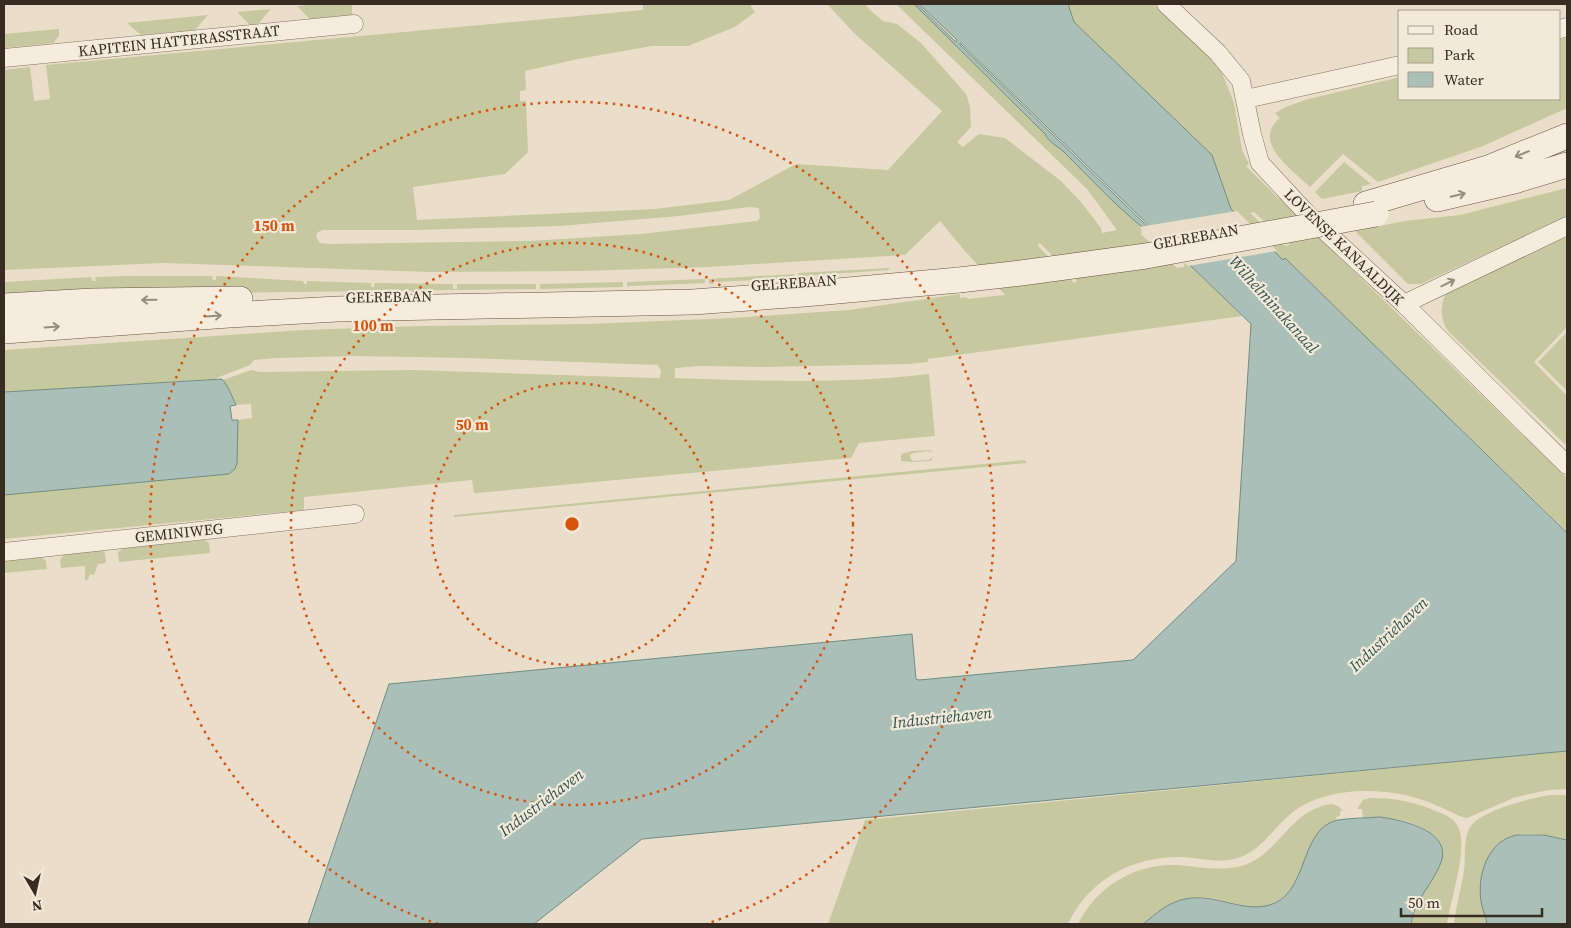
<svg xmlns="http://www.w3.org/2000/svg" width="1571" height="928" viewBox="0 0 1571 928" font-family="'Source Serif 4',serif">
  <style>
    .green { fill: #c6c89f; fill-rule: evenodd }
    .water { fill: #aabfb7; stroke: #718d84 }
    .pier { fill: #eadeca }
    .lines { fill: none; stroke-linecap: round; stroke-linejoin: round }
    .street-casing { stroke: #857160; stroke-width: 19 }
    .secondary-casing { stroke: #675243; stroke-width: 26 }
    .street { stroke: #f6ecdd; stroke-width: 18 }
    .secondary { stroke: #f6ecdd; stroke-width: 25 }
    .secondary-bridge-casing { stroke: #675243; stroke-width: 26; stroke-linecap: butt }
    .secondary-bridge { stroke: #f6ecdd; stroke-width: 25 }
    .oneway { stroke: #968c80 }
    .ring { fill: none; stroke: #d6540e; stroke-width: 2.5; stroke-dasharray: 2.5 5 }
    .labels { text-anchor: middle; stroke-width: 4.5; stroke-linejoin: round; paint-order: stroke }
    .street-label { font-size: 15px; fill: #372b22; stroke: #f2e9d9 }
    .water-label { font-size: 16px; font-style: italic; fill: #335550; stroke: #f2e9d9 }
    .centre { fill: #d6540e; stroke: #f2e9d9; stroke-width: 2.5 }
    .ring-label { font-size: 15px; text-anchor: middle; font-weight: bold; fill: #d6540e; stroke: #f2e9d9; stroke-width: 4.5; stroke-linejoin: round; paint-order: stroke }
  </style>
  <rect width="100%" height="100%" fill="#eadeca"/>
  <path class="green" d="M320 4H352V15L310 19 297 6Z
    M643 4H752L751 7 755 12 735 27 688 46H652L578 59 525 71 526 90 520 91V101H526L528 152 505 174 413 187 417 220 655 209 729 200 796 164 888 170 942 111 854 33 827 4H865L871 11 883 21 897 24 921 43 966 94 970 106 971 127 957 142 963 147 979 134 1005 138 1061 181 1081 202 1101 228 1102 233 1117 230 1087 189 896 4H914L1045 134C1048 142 1058 146 1064 152 1090 178 1114 204 1142 227L1141 234 1145 238 1177 268 1184 267 1185 260 1242 316 928 359V362L908 364 764 367 700 366 675 368V378C759 381 845 384 929 374L935 436 859 443 851 458 477 493H474L472 480 304 497V510L4 539V495L225 474 237 463 238 420 252 418 251 404 236 405C231 396 229 388 223 380L251 370 259 372 414 370 653 378H660L661 371 658 365 467 358 353 356 277 358 254 360 250 365 214 379 4 392V350L303 330 423 326 587 324 733 318 849 310 960 294V298L966 297 968 299 1005 295 964 250 940 221 905 255 707 267 581 271 430 272 164 263 4 270V70L30 67 34 101 50 99 46 65 643 10ZM749 207 759 208 760 218 757 221 640 234 530 241 328 244 320 243 316 237 318 232 323 230H416L559 226 679 216ZM1039 243 1042 245 1077 281 1074 283 1038 246Z
    M1068 4H1155L1209 57 1222 73 1234 103 1242 150 1249 164 1246 166 1279 199 1282 196 1333 246 1331 249 1567 478V532L1285 258 1283 260 1231 209 1212 155 1074 22ZM1254 212 1289 244V245L1285 246 1250 213Z
    M271 9 258 24 250 25 237 12Z
    M208 15 195 30 141 35 127 23Z
    M59 29V36L53 43 4 48V34Z
    M1567 38V108L1483 146 1378 182 1343 154 1310 187C1294 171 1250 142 1280 118L1275 113 1286 107 1305 100 1400 77V99H1560V39Z
    M1344 162 1371 184 1362 186V191L1322 199 1315 192Z
    M1567 188V216L1421 284H1408L1355 231 1405 221 1460 215Z
    M1567 232V327L1534 362 1567 396V446L1448 331C1440 319 1440 306 1446 293Z
    M890 268 888 270 803 276V278H799L798 273Z
    M794 274 795 278 717 282 713 279V284H709V279Z
    M130 276H212L213 280H216V276L303 281 304 284H307V281L371 283V287H374L375 283 453 284V289H457V284H536V289L134 294 4 300V282L91 277 92 281H96L95 277Z
    M705 279V283L630 286 627 287V282Z
    M623 282V287L540 289V284Z
    M1567 332V391L1538 362Z
    M930 450 933 453 928 451 913 453 910 455 911 459 913 461 929 460 933 456 931 461 911 462 901 461V454L912 451Z
    M1025 460 1027 463 454 517V515Z
    M204 540 209 543 210 553 119 562 118 552 123 548Z
    M102 550 105 553 106 563 98 564 94 575 90 574 88 580H85V566L61 568 60 560 64 554Z
    M40 556 46 561 47 569 4 573V559Z
    M1567 751V789L1549 790 1516 797 1467 818 1462 817C1444 809 1425 799 1405 795 1367 787 1317 789 1287 817 1270 833 1258 853 1234 859 1218 863 1198 858 1182 857 1133 856 1089 879 1068 924H828L865 820Z
    M1550 795H1567V840C1534 832 1500 825 1486 864 1482 875 1479 887 1481 898 1482 907 1486 916 1487 924H1454C1456 906 1461 889 1464 871 1466 857 1463 841 1469 829 1477 811 1531 798 1550 795Z
    M1370 798C1392 798 1411 801 1431 809 1440 813 1452 816 1457 825 1470 844 1450 901 1447 924H1411L1417 904 1439 867V842C1423 820 1388 816 1363 818L1362 809H1357L1363 800Z
    M1332 804 1338 806 1343 811H1340V816L1336 817 1337 821C1301 836 1309 877 1281 899 1257 918 1226 897 1200 897 1182 897 1168 904 1155 915 1151 918 1147 923 1143 924 1138 925 1132 924 1127 924 1111 924 1094 924 1078 924 1096 887 1135 863 1177 865 1200 867 1224 872 1245 865 1280 852 1292 808 1332 804Z"/>
  <path class="water" d="M914 4H917L956 42 957 40 919 4H1068L1074 22 1212 155 1231 209 1283 260 1285 258 1567 533V751L642 839 534 924H308L389 684 912 634 916 679 919 680 1133 660 1236 561 1251 324 960 43V45L1147 226 1142 227C1114 204 1090 178 1064 152 1058 146 1048 142 1045 134Z
    M222 379C229 387 231 395 236 405L230 406 232 420H238L237 463 235 469 229 474 4 495V392Z
    M1380 817C1402 820 1455 831 1440 865 1431 886 1414 901 1411 924H1143C1156 914 1168 902 1185 899 1216 892 1246 916 1275 903 1309 887 1300 828 1338 820 1351 818 1366 818 1380 817Z
    M1517 835H1544L1567 840V924H1487C1486 916 1482 909 1481 901 1477 875 1488 840 1517 835Z"/>
  <path class="pier" d="M1237 211 1277 251 1188 266 1148 228 1142 229 1139 227Z"/>
  <g class="lines">
    <g class="street-casing">
      <path id="street" d="M1166 4 1218 53 1241 81 1252 134 1260 163 1312 219 1404 304 1567 465
        M1560 29 1567 27
        M4 58 354 24
        M1246 99 1400 65
        M1404 304 1567 226
        M4 552 355 514"/>
    </g>
    <g class="secondary-casing">
      <path id="secondary" d="M1437 199 1514 181 1567 165
        M1366 204 1488 168 1567 136
        M4 306 93 301 240 299
        M4 331 229 315 337 309 693 302 804 294 959 280"/>
    </g>
    <use href="#street" class="street"/>
    <use href="#secondary" class="secondary"/>
    <g class="secondary-bridge-casing">
      <path id="secondary-bridge" d="M959 280 1021 273 1146 256 1376 214"/>
    </g>
    <use href="#secondary-bridge" class="secondary-bridge"/>
  </g>
  <defs><path id="oneway-shaft" d="M-6 0H5M1.5-3L5.5 0L1.5 3" fill="none" stroke-width="1.6" stroke-linecap="round" stroke-linejoin="round" transform="scale(1.25)"/></defs>
  <g class="oneway">
    <use href="#oneway-shaft" transform="translate(1522 154) rotate(158)"/>
    <use href="#oneway-shaft" transform="translate(1458 195) rotate(-13)"/>
    <use href="#oneway-shaft" transform="translate(1448 283) rotate(-26)"/>
    <use href="#oneway-shaft" transform="translate(149 300) rotate(179)"/>
    <use href="#oneway-shaft" transform="translate(214 316) rotate(-4)"/>
    <use href="#oneway-shaft" transform="translate(52 327) rotate(-4)"/>
  </g>
  <g class="ring">
    <circle cx="572" cy="524" r="141"/>
    <circle cx="572" cy="524" r="281"/>
    <path d="M438 924A422 422 0 1 1 706 924"/>
  </g>
  <g class="labels">
    <g class="street-label">
      <text transform="translate(179 41) rotate(-6)" y="5">KAPITEIN HATTERASSTRAAT</text>
      <text transform="translate(1196 237) rotate(-10)" y="5">GELREBAAN</text>
      <text transform="translate(1344 247) rotate(44)" y="5">LOVENSE KANAALDIJK</text>
      <text transform="translate(794 283) rotate(-4)" y="5">GELREBAAN</text>
      <text transform="translate(389 297) rotate(-1)" y="5">GELREBAAN</text>
      <text transform="translate(179 533) rotate(-6)" y="5">GEMINIWEG</text>
    </g>
    <g class="water-label">
      <text transform="translate(1274 304) rotate(48)" y="6">Wilhelminakanaal</text>
      <text transform="translate(1388 634) rotate(-43)" y="6">Industriehaven</text>
      <text transform="translate(942 717) rotate(-6)" y="6">Industriehaven</text>
      <text transform="translate(541 802) rotate(-37)" y="6">Industriehaven</text>
    </g>
  </g>
  <circle cx="572" cy="524" r="8" class="centre"/>
  <g class="ring-label">
    <text x="274" y="231">150 m</text>
    <text x="373" y="331">100 m</text>
    <text x="472" y="430">50 m</text>
  </g>
  <rect width="1571" height="928" fill="none" stroke="#372b22" stroke-width="10"/>
  <rect x="1398" y="10" width="162" height="90" fill="#f2e9d9" stroke="#a79d90"/>
  <rect x="1408" y="26" width="25" height="8" fill="#f6ecdd" stroke="#a79d90"/>
  <text x="1444" y="35" font-size="15" fill="#372b22">Road</text>
  <rect x="1408" y="48" width="25" height="15" fill="#c6c89f" stroke="#a79d90"/>
  <text x="1444" y="60" font-size="15" fill="#372b22">Park</text>
  <rect x="1408" y="72" width="25" height="15" fill="#aabfb7" stroke="#a79d90"/>
  <text x="1444" y="85" font-size="15" fill="#372b22">Water</text>
  <g transform="translate(35 893) rotate(171)" stroke="#f2e9d9" stroke-width="4" paint-order="stroke">
  <path d="M0-4L9 19L0 12L-9 19Z" fill="#372b22"/>
  <text y="-8" font-size="14" font-weight="bold" text-anchor="middle" fill="#372b22">N</text>
  </g>
  <path d="M1401 908v8h141v-8" fill="none" stroke="#372b22" stroke-width="2.5"/>
  <text x="1408" y="908" font-size="15" fill="#372b22" stroke="#f2e9d9" stroke-width="4" paint-order="stroke">50 m</text>
</svg>
